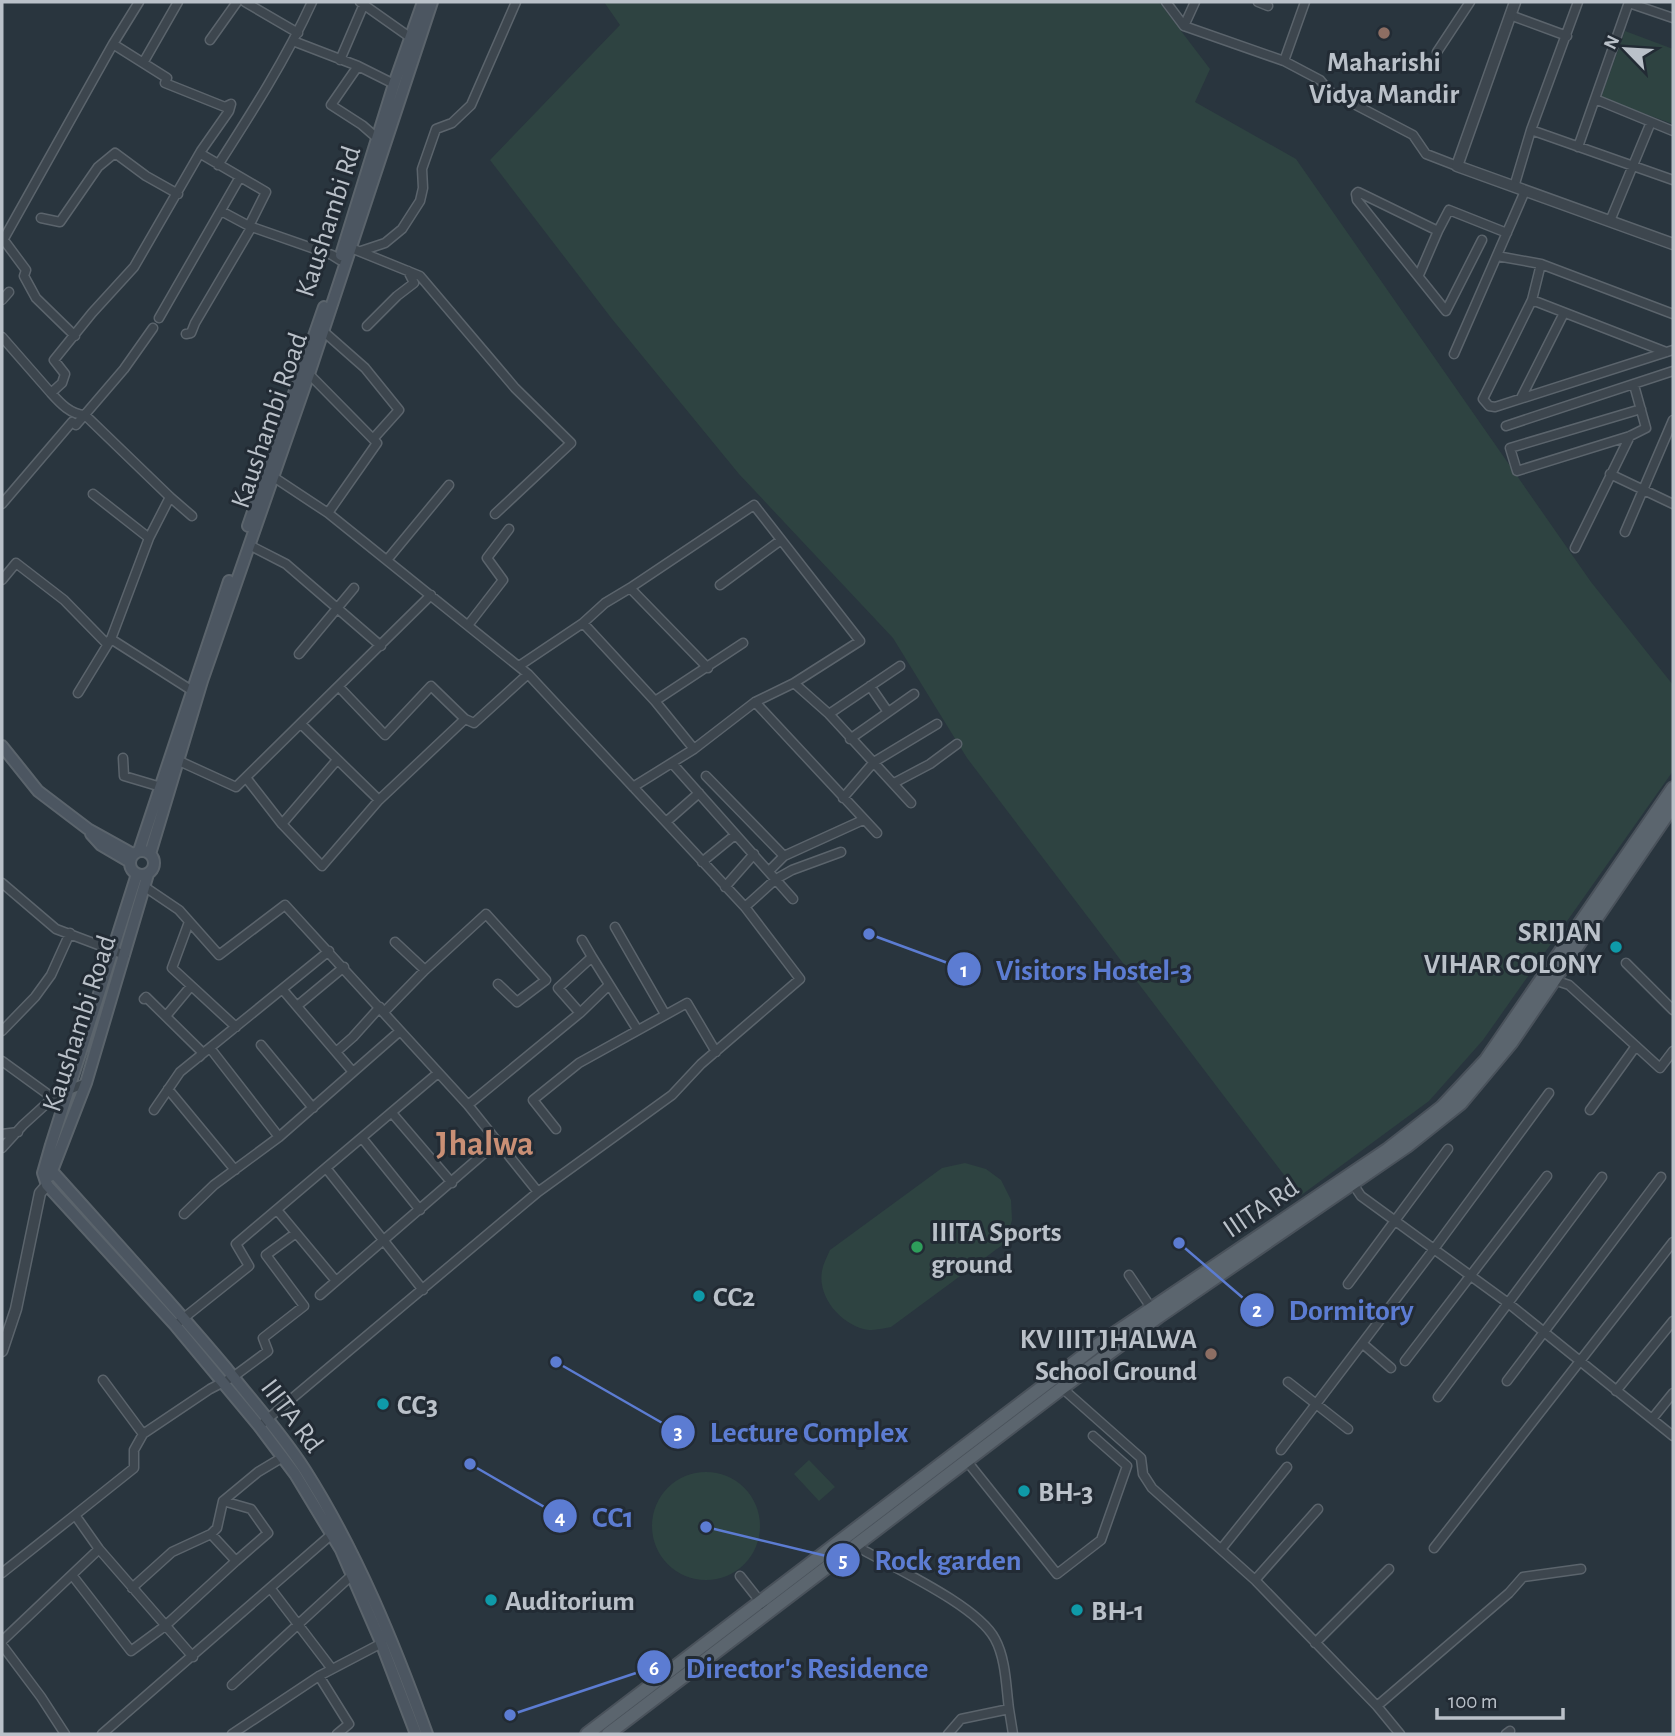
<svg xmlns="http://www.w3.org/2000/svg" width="1675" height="1736" viewBox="0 0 1675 1736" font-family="'Alegreya Sans',sans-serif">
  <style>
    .green { fill: #2e4341 }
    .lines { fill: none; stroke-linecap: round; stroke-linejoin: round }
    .minor-casing { stroke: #5b646c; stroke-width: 11 }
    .tertiary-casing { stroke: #5b646c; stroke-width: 13 }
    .secondary-casing { stroke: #5b646c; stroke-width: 14 }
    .primary-casing { stroke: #4a525b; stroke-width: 16 }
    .minor { stroke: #3d464e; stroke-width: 8 }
    .tertiary { stroke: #3d464e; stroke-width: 10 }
    .secondary { stroke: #4c5661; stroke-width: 10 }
    .primary { stroke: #5b656e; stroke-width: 12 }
    .education-dot { fill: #8d6e63; stroke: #222b34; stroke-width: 2.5 }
    .culture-dot { fill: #0f9aa8; stroke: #222b34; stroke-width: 2.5 }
    .leisure-dot { fill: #2e9e5b; stroke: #222b34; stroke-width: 2.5 }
    .labels { text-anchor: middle; stroke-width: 6; stroke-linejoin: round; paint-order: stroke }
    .poi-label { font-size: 28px; font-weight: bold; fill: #bac1c9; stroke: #222b34; text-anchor: start }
    .street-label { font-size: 28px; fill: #bac1c9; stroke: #222b34 }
    .district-label { font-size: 35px; font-weight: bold; fill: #c98f75; stroke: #222b34 }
    .leader { fill: none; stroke: #5c7cd2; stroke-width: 2.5 }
    .callout-dot { fill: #5c7cd2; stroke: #222b34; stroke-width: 2.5 }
    .mark-label { font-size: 21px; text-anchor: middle; font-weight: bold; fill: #fff }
    .callout-label { font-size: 30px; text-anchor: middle; font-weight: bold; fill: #5c7cd2; stroke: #222b34; stroke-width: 6; stroke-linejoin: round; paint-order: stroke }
  </style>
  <rect width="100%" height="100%" fill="#29353e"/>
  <path class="green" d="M604 2H1159L1210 69 1195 102 1296 159 1591 582 1673 685V771L1483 1040 1429 1101 1300 1196 967 758 893 638 739 474 612 319 490 160 620 25Z
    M1625 31 1673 49V124L1601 98Z
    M965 1163 986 1169 1001 1180 1011 1200 1012 1220 1005 1243 891 1327C885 1328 876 1330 869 1330 843 1327 817 1298 822 1271 823 1264 827 1257 830 1250L942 1168Z
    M809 1460 835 1487 819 1501 794 1474Z
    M652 1526a54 54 0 1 1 108 0a54 54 0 1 1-108 0Z"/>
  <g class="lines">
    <g class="minor-casing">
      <path id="minor" d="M139 2 113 44 167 78 165 83 225 107 231 104 229 111 201 151 134 267 92 313 54 360 65 374 62 383 51 393C60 403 71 415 85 415L170 497 192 516
        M245 2 298 33
        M360 2 411 38
        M1166 2 1184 26 1284 61 1320 80 1329 91 1413 135 1426 154 1457 166
        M1258 2 1268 6
        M1629 3 1673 18
        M1510 15 1567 36
        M1184 26 1195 2
        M210 40 237 2
        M293 41 358 66 394 84
        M1437 52 1470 2
        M340 60 364 4
        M1284 61 1305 2
        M143 63 178 2
        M358 66 331 105 362 125 377 138
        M1595 99 1673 131
        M1531 130 1673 180
        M1578 147 1629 2
        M218 165C252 112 286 59 312 2
        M1514 187 1531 130 1578 2
        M221 211 249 226 332 255 340 260
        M41 218 60 222 98 167 115 153 146 176 178 194
        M1610 221 1651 122
        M1438 231 1449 210 1507 233
        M3 239 26 270 24 276 36 298 75 336
        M2 242 113 44
        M351 248 420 276 515 388 571 443 495 514
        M361 251 385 243 402 229 420 201 423 188 422 169 436 129 452 123 471 105 516 2
        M1497 256 1541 264 1673 314
        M1541 264 1532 300 1483 399 1489 406 1495 407 1673 350
        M1419 275 1438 231 1358 192 1356 194 1357 200 1446 311 1482 240
        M2 300 9 292
        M1532 300 1666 352
        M159 318 240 177
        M367 326 397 296 414 283 408 271
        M323 331 365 368 399 410 373 439
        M186 334 191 333 195 323 251 228 249 226 266 192 201 154
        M2 337 51 393
        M1454 354 1525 191
        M309 374 377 443 328 513
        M1634 385 1646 428 1630 436 1517 471 1510 448 1641 409
        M1521 398 1564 313
        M1506 426 1673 371
        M1610 474 1673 504
        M93 494 149 538
        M2 504 72 422 76 425 124 369 153 328
        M1625 532 1673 420
        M249 545 286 564 381 646
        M1575 548 1630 436
        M387 560 449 485
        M2 580 16 563 64 600 106 643 111 639 191 690
        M720 585 781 540
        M630 588 708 668
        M583 623 655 701 694 749
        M469 624 503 580 487 558 509 529
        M299 654 354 588
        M519 666 583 623 605 603 630 588 754 505 860 641 794 683 755 702 694 749 633 787
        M794 683 829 714 911 803
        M870 686 888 712
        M339 687 385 735 431 686 465 719
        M78 693 111 639 149 538 170 497
        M655 701 743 643
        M755 702 877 833
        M829 714 900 666
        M301 724 379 800
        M850 739 914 694
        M123 758 124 776 161 787
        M177 760 236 787 431 595
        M672 763 793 899
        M706 776 784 856 863 820
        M247 779 282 824 322 866 379 800 465 719 474 723 528 674
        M894 783 930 764 957 744
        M843 798 874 762 937 724
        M666 822 699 793
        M282 824 337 760
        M702 862 735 835
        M769 871 784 856
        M2 883 56 929 125 955
        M145 887 179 910 219 955 285 905 468 1105 538 1192
        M725 887 754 854
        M745 907 776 879 792 870 841 852
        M189 922 172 968 236 1027
        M615 927 665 1014
        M395 942 425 970
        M592 957 637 1029
        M1626 963 1673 1010
        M1554 980 1569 985 1660 1068 1673 1051
        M283 990 353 1072
        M144 999 146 997 203 1053 199 1057
        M297 1006 344 967
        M384 1012 425 970 486 914 546 980 517 1002 498 984
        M580 1013 609 985
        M166 1016 191 986
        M2 1031 35 997 51 975 70 933
        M261 1045 313 1108
        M210 1048 279 1137
        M336 1052 353 1037 380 1007
        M2 1061 53 1098
        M168 1089 235 1170
        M468 1105 580 1013 558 988 592 957 582 940
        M154 1110 180 1072 329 951
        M1590 1110 1636 1046
        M392 1113 452 1183
        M556 1129 533 1100 579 1063 687 1003 716 1052
        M2 1134 18 1132
        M362 1138 420 1210
        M2 1148 23 1125 56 1095 86 1083
        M326 1168 423 1290
        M1353 1184 1361 1196 1508 1303 1673 1436
        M277 1210 336 1281
        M184 1214 214 1185 279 1137 400 1031
        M1129 1275 1154 1312
        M1348 1284 1448 1149
        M320 1295 496 1143
        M180 1321 249 1266 236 1244 438 1073
        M1363 1344 1391 1368
        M1405 1361 1547 1176
        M103 1380 143 1434 210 1389 233 1377 268 1351 263 1338 304 1306 266 1255 296 1233
        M1507 1381 1661 1177
        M1288 1382 1348 1429
        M1062 1388 1141 1458 1143 1474 1152 1488 1255 1580 1377 1706 1400 1734
        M1616 1391 1673 1321
        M1438 1397 1602 1177
        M1652 1419 1673 1393
        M264 1422 538 1192 672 1095 701 1064 800 979 745 907 528 674 328 513 269 474
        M143 1434 134 1450V1468L75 1515 99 1549 193 1657
        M1281 1450 1434 1249 1549 1093
        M966 1460 1057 1574 1101 1540 1127 1466 1093 1436
        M211 1534 236 1561 268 1533 251 1509 223 1501
        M856 1546C892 1567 977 1605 995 1639 1006 1659 1006 1687 1009 1709L961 1719 948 1734
        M1222 1548 1287 1467
        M1434 1548 1673 1242
        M2 1573 75 1515
        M72 1575 131 1651 165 1626 236 1561
        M740 1576 763 1605
        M1255 1580 1318 1509
        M132 1588 172 1552 211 1534 217 1528 223 1501 258 1472 283 1457
        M271 1589 332 1669
        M2 1641 99 1549
        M1315 1643 1389 1569
        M2 1645 41 1697 65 1734
        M319 1676 349 1724 337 1734
        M232 1685 352 1575
        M1377 1706 1509 1593 1523 1577 1581 1569
        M1009 1709 1013 1734
        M102 1734 332 1534
        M232 1734 319 1676 382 1643
        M1506 1734 1510 1731"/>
    </g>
    <g class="tertiary-casing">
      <path id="tertiary" d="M1515 2 1457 166 1673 244
        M2 1351 16 1309 40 1193 47 1185"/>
    </g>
    <g class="secondary-casing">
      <path id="secondary" d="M341 255 394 84 423 2
        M248 526 324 307
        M2 746 38 791 88 829 133 854
        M91 834 101 845 130 862
        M130 863a12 12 0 1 1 24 0a12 12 0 1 1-24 0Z
        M139 851 229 581
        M150 854 202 681 309 374 432 2
        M137 874 51 1145 43 1173 47 1185 175 1325 259 1426 295 1474 341 1550 380 1640 416 1734
        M51 1170C110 1236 170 1301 227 1369 253 1402 282 1434 305 1470 357 1552 394 1643 427 1734
        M50 1176 86 1083 148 874"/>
    </g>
    <g class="primary-casing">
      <path id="primary" d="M587 1734 1096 1346 1387 1150 1442 1107 1486 1060 1673 788
        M608 1734 1062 1388 1158 1317 1407 1146 1461 1103 1511 1043 1673 806"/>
    </g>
    <use href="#minor" class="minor"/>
    <use href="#tertiary" class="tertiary"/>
    <use href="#secondary" class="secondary"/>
    <use href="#primary" class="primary"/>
  </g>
  <g class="education-dot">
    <circle cx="1384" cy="33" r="7"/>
    <circle cx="1211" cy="1354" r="7"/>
  </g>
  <g class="culture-dot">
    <circle cx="1616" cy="947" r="7"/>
    <circle cx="699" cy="1296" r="7"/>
    <circle cx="383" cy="1404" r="7"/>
    <circle cx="1024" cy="1491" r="7"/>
    <circle cx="491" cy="1600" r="7"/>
    <circle cx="1077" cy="1610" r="7"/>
  </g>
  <circle class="leisure-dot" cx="917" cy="1247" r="7"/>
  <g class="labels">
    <g class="poi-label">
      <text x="1384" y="71" text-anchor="middle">Maharishi<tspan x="1384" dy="32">Vidya Mandir</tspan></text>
      <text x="1602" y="941" text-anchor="end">SRIJAN<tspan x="1602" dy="32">VIHAR COLONY</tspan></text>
      <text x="931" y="1241">IIITA Sports<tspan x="931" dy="32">ground</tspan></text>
      <text x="713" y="1306">CC2</text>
      <text x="1197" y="1348" text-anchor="end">KV IIIT JHALWA<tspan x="1197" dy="32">School Ground</tspan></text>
      <text x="397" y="1414">CC3</text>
      <text x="1038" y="1501">BH-3</text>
      <text x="505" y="1610">Auditorium</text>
      <text x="1091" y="1620">BH-1</text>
    </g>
    <g class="street-label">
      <text transform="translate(327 221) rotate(-72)" y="10">Kaushambi Rd</text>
      <text transform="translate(268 420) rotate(-71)" y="10">Kaushambi Road</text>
      <text transform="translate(78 1023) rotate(-72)" y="10">Kaushambi Road</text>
      <text transform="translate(1260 1207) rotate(-34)" y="10">IIITA Rd</text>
      <text transform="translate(293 1415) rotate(53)" y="10">IIITA Rd</text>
    </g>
    <g class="district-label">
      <text x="485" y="1155">Jhalwa</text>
    </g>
  </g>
  <path class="leader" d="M869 934L964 969M1179 1243L1257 1310M556 1362L678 1432M470 1464L560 1516M706 1527L843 1560M510 1715L654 1667"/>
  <g class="callout-dot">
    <circle cx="869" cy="934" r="7"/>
    <circle cx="1179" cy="1243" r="7"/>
    <circle cx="556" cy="1362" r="7"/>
    <circle cx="470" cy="1464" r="7"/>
    <circle cx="706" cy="1527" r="7"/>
    <circle cx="510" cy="1715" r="7"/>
    <circle cx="964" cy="969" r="18"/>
    <circle cx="1257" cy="1310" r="18"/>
    <circle cx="678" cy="1432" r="18"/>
    <circle cx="560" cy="1516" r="18"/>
    <circle cx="843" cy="1560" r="18"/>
    <circle cx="654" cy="1667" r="18"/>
  </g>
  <g class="mark-label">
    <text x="964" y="977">1</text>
    <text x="1257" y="1317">2</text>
    <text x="678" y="1439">3</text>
    <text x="560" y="1524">4</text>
    <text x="843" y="1567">5</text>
    <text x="654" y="1675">6</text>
  </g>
  <g class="callout-label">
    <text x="1094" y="980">Visitors Hostel-3</text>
    <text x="1351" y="1320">Dormitory</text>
    <text x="809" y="1442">Lecture Complex</text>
    <text x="613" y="1527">CC1</text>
    <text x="948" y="1570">Rock garden</text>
    <text x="807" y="1678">Director's Residence</text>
  </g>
  <rect width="1675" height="1736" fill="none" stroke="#bac1c9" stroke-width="7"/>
  <g transform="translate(1626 49) rotate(295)" stroke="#222b34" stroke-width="5" paint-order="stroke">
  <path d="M0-5L12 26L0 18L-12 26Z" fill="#bac1c9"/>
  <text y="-10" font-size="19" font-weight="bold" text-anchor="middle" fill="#bac1c9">N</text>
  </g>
  <path d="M1437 1708v10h126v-10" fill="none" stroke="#bac1c9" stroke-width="3.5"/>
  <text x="1448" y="1708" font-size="21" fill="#bac1c9" stroke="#222b34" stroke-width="5" paint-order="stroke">100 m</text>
</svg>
